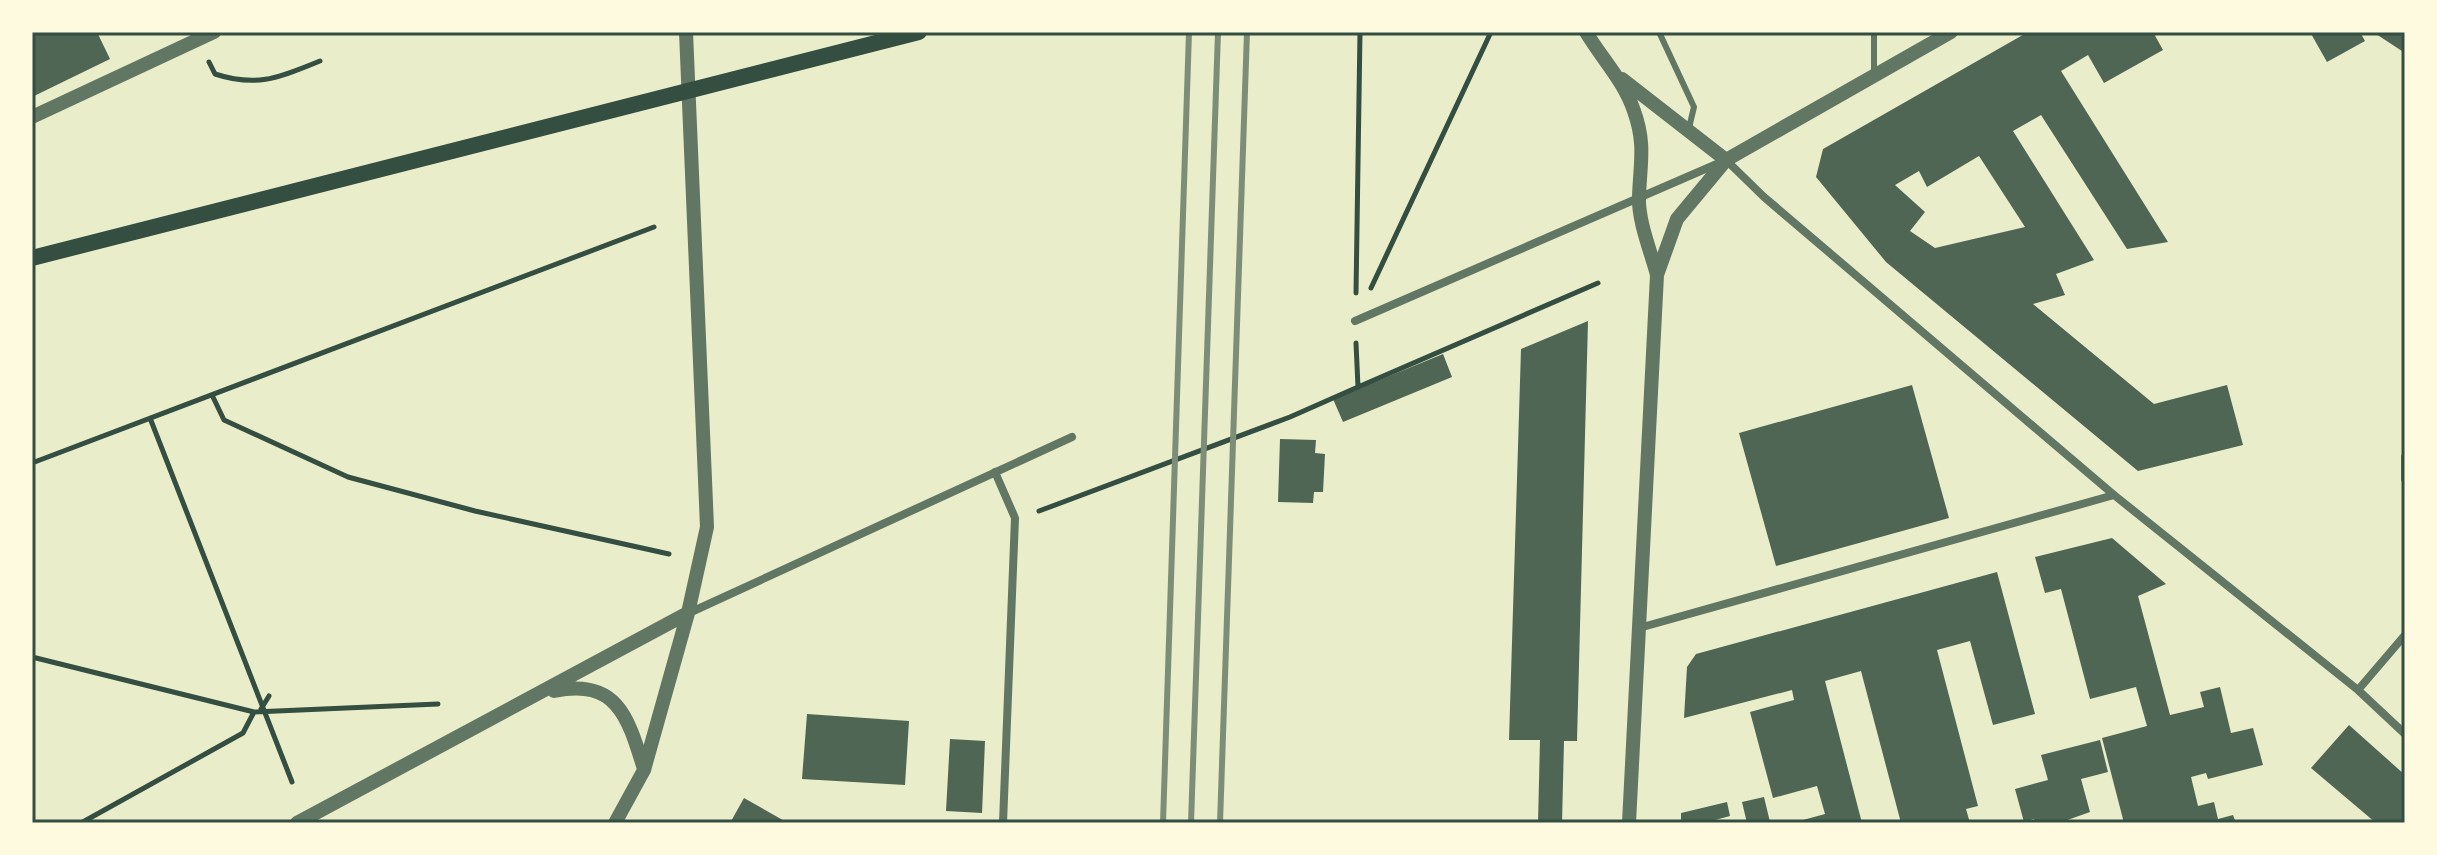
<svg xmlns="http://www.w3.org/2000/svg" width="2437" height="855" viewBox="0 0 2437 855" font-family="'Space Grotesk',sans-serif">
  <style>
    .building { fill: #4f6655; fill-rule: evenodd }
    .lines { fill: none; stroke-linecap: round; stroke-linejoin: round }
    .path { stroke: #344e41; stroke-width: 5 }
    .service { stroke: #617663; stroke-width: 6 }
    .minor { stroke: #617663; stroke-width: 8 }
    .tertiary { stroke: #617663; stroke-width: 14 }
    .secondary { stroke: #344e41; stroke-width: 16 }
    .rail { stroke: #7c8e77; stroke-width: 6 }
    .neatline { fill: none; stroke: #344e41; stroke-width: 3 }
  </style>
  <rect width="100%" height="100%" fill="#e9edc9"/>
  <path class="building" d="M32 32H97L110 59 32 97Z
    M2028 32H2153L2163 50 2104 83 2088 55 2061 71 2168 242 2127 249 2041 115 2013 131 2094 260 2056 274 2065 295 2033 304 2154 404 2227 385 2243 445 2138 471 1886 262 1816 177 1823 149ZM1979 156 2025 227 1935 248 1910 231 1925 212 1895 185 1919 171 1927 187Z
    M2310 32H2360L2365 41 2327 62Z
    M2373 32H2405V53Z
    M1588 321 1577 741H1564L1562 823H1538L1540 740H1509L1521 349Z
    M1443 354 1452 377 1343 422 1333 399Z
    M1912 385 1949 518 1776 566 1739 433Z
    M1280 439 1316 440 1315 453 1325 454 1323 492H1314L1313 503 1278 502Z
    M2112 538 2166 584 2138 596 2170 715 2204 707 2200 692 2220 687 2231 733 2253 728 2263 765 2208 779 2206 773 2191 777 2198 806 2214 802 2218 819 2233 815 2236 823H2124L2102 738 2147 726 2136 687 2090 699 2061 589 2045 593 2035 557Z
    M1997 572 2035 714 1993 725 1970 641 1937 650 1978 806 1966 809 1970 823H1901L1861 671 1825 681 1862 823H1792L1825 814 1817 786 1773 798 1750 712 1794 700 1792 690 1684 718 1687 667 1696 654Z
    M807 714 909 721 905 785 802 779Z
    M2349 725 2405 775V821L2376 823 2311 768Z
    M950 739 985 741 982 813 946 811Z
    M2100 740 2108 772 2081 779 2090 812 2059 823H2036L2034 819 2024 822 2015 789 2048 780 2041 755Z
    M1764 797 1770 822 1747 823 1742 802Z
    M744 798 788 823H730Z
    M1727 802 1730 816 1704 823H1681V813Z"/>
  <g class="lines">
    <path class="path" d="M209 62 215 74C258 88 280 77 320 61
      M1371 288 1491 32
      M1356 293 1360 32
      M1358 387 1598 283
      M212 395 224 420 348 477 475 511 669 554
      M150 418 292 782
      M32 463 654 227
      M1039 511 1290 417 1358 387 1356 343
      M32 657 254 712 438 704
      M261 709 269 696
      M81 823 243 733 254 712"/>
    <path class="service" d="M1659 32 1694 107 1689 128
      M1874 32V72"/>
    <path class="minor" d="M1355 321 1726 160 1764 197 2114 495 2358 690 2405 734
      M2405 457V479
      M995 472 1015 518 1003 823
      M689 613 1072 437
      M1639 628 2114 495
      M2358 690 2405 635"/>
    <path class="tertiary" d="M1586 32C1602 59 1624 81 1634 111 1646 144 1640 164 1639 197 1638 221 1651 252 1657 275L1629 823
      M1622 79 1726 160
      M32 117 214 32
      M1657 275 1677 219 1726 160 1951 32
      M554 691C617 678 628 717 644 769
      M297 823 688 613
      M615 823 644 770 688 613 707 527 686 32"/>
    <path class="secondary" d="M32 258 919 32"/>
    <path class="rail" d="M1163 823 1189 32
      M1191 823 1218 32
      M1220 823 1247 32"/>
  </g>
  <rect width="2437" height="855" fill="none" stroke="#fefae0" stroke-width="68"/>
  <rect x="34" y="34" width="2369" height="787" class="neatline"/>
</svg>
